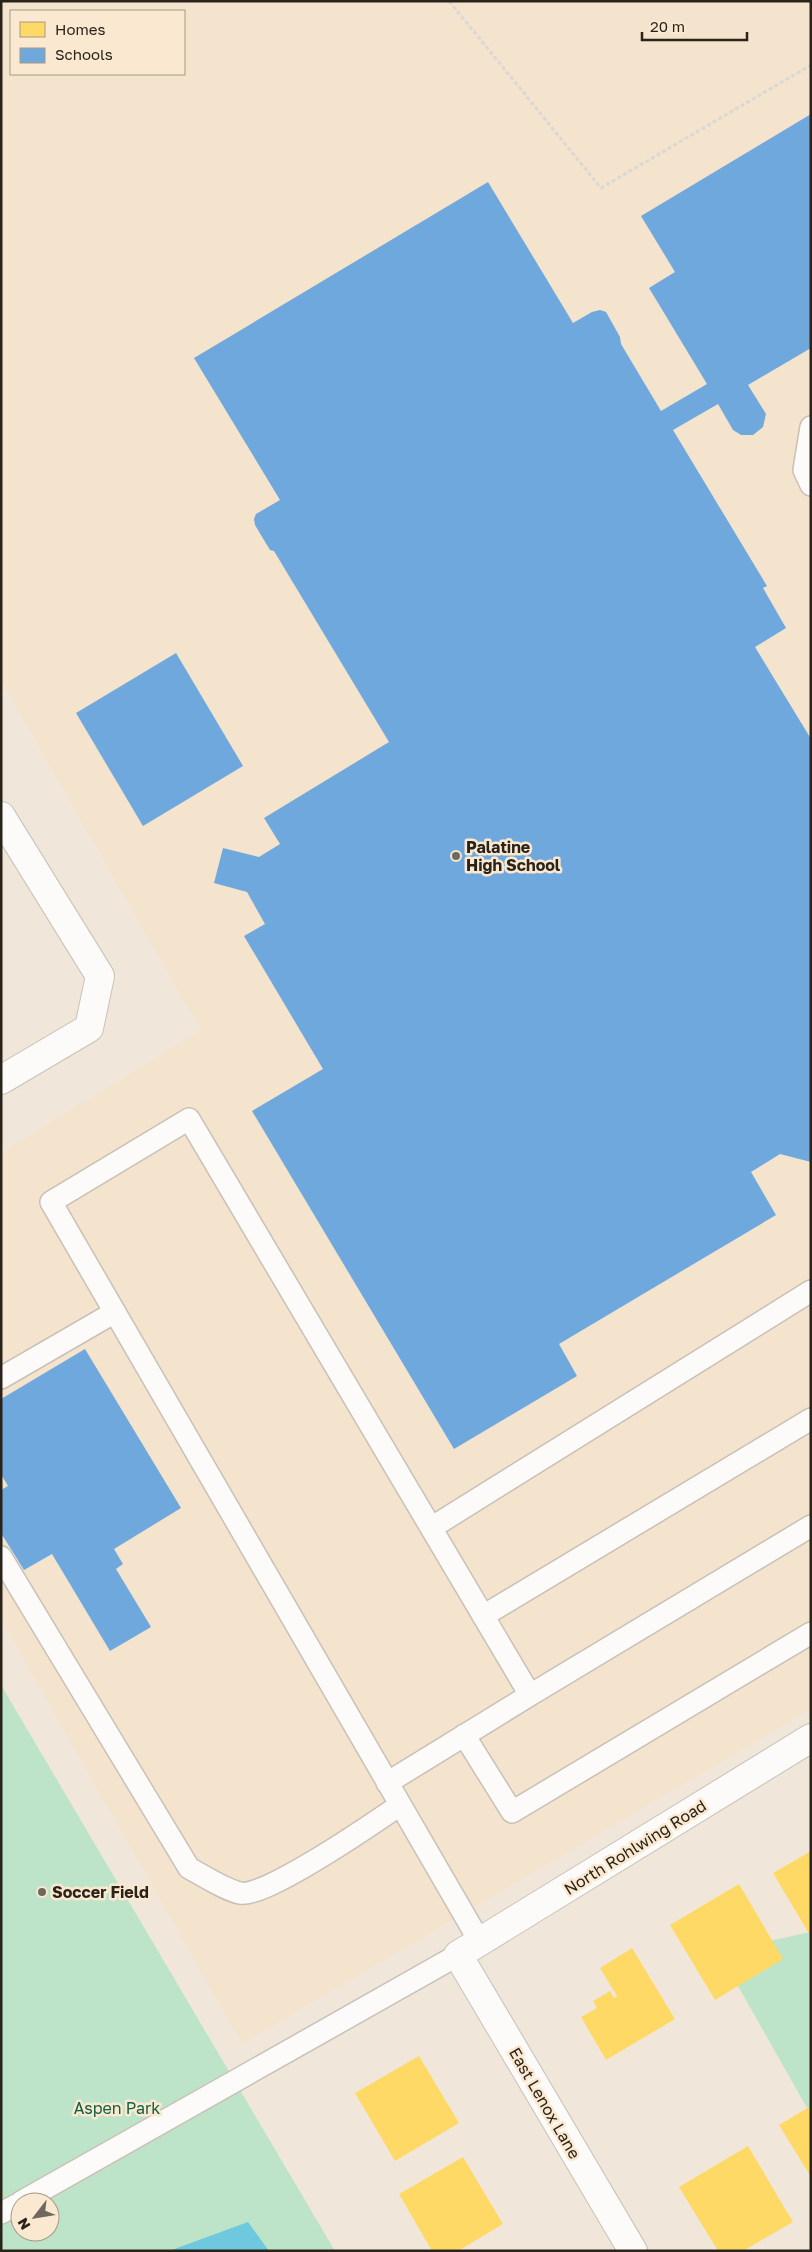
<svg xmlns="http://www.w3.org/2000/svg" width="812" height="2252" viewBox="0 0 812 2252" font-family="'Golos Text',sans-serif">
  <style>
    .built { fill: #f4e3cd; fill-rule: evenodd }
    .green { fill: #bde4c8; fill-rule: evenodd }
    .water { fill: #6ec8de }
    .homes { fill: #ffd966 }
    .schools { fill: #6fa8dc }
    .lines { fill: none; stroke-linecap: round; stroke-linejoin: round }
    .service-casing { stroke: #c8c1b7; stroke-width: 24 }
    .minor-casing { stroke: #c8c1b7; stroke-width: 30 }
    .path { stroke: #dbd8d4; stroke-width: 3; stroke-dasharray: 4 2.5; stroke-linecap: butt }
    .service { stroke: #fdfbf9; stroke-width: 21 }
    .minor { stroke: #fdfbf9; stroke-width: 28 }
    .poi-dot { fill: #6f685d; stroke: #fae8d0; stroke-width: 2 }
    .labels { text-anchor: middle; stroke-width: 5; stroke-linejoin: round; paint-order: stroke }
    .poi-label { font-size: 16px; font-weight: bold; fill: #29231a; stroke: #fae8d0; text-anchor: start }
    .street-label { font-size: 16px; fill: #29231a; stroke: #fae8d0 }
    .park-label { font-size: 16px; fill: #0f6142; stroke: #fae8d0 }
  </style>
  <rect width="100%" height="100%" fill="#f0e7da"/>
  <path class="built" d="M1 1H811V1709L242 2044 1 1619V1153L201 1030 1 681ZM11 11H184V74H11Z"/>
  <path class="green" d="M1 1685 335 2251H1ZM20 2202H50V2232H20Z
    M811 1932V2115L726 1965 745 1946Z"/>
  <path class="water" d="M248 2222 269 2251H169Z"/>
  <path class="homes" d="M811 1851V1937L773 1873Z
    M739 1884 783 1959 715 2000 670 1925Z
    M632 1948 675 2019 606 2060 581 2017 597 2008 593 2001 610 1991 614 1998 617 1996 600 1968Z
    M419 2056 459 2123 395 2161 355 2093Z
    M811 2106V2177L779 2125Z
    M748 2146 793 2222 743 2251H718L679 2187Z
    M463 2157 503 2224 458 2251H432L399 2194Z"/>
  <path class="schools" d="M811 114V348L748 385 766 414 763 427 753 435H741L733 430 718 404 673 430 767 586 763 588 786 628 755 647 811 739V1162L780 1154 751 1172 776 1215 559 1344 577 1376 454 1449 252 1111 323 1069 244 936 265 924 247 892 214 883 223 848 259 857 280 844 264 818 389 742 274 551 270 550 255 525 254 519 256 514 280 500 194 358 488 182 573 323 592 312 600 310 606 312 620 337 621 344 661 411 707 384 649 288 675 272 641 216Z
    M176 653 243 766 143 826 76 713Z
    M85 1349 181 1508 114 1549 123 1564 116 1569 151 1627 110 1651 52 1554 24 1570 1 1533V1490L8 1486 1 1474V1399Z"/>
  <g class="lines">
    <g class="service-casing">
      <path id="service" d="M811 427 804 470 811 485
        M1 1378 115 1312
        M431 1528 811 1291
        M1 1557 189 1868C204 1876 225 1890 240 1893 264 1899 375 1822 400 1805
        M483 1616 811 1419
        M530 1695 811 1526
        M464 1735 512 1812 811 1633
        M387 1783 530 1695 189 1119 51 1202 480 1942
        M21 2202 458 1955
        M1 2213 20 2203"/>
    </g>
    <g class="minor-casing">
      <path id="minor" d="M1 816 100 976 89 1028 1 1080
        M633 2251 458 1955 811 1738"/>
    </g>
    <path class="path" d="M449 1 601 188 811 65"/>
    <use href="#service" class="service"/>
    <use href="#minor" class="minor"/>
  </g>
  <g class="poi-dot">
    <circle cx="456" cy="856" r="5"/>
    <circle cx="42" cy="1892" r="5"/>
  </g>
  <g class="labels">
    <g class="poi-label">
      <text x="466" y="853">Palatine<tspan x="466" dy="18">High School</tspan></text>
      <text x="52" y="1898">Soccer Field</text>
    </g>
    <g class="street-label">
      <text transform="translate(635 1847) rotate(-32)" y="6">North Rohlwing Road</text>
      <text transform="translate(545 2103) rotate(60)" y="6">East Lenox Lane</text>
    </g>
    <g class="park-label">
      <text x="117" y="2114">Aspen Park</text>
    </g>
  </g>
  <rect width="812" height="2252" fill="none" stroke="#29231a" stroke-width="5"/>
  <rect x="10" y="10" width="175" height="65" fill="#fae8d0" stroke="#a69987"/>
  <rect x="20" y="22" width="25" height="15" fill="#ffd966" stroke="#a69987"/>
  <text x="55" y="35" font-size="15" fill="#29231a">Homes</text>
  <rect x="20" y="48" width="25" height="15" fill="#6fa8dc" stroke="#a69987"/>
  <text x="55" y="60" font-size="15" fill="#29231a">Schools</text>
  <g transform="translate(35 2217) rotate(239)"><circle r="24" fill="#fae8d0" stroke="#a69987"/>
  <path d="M0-4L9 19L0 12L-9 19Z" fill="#6f685d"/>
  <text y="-8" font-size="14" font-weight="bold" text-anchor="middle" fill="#29231a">N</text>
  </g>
  <path d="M642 32v8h105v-8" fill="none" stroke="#29231a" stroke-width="2.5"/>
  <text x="650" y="32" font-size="15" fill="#29231a" stroke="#fae8d0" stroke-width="4" paint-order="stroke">20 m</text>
</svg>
